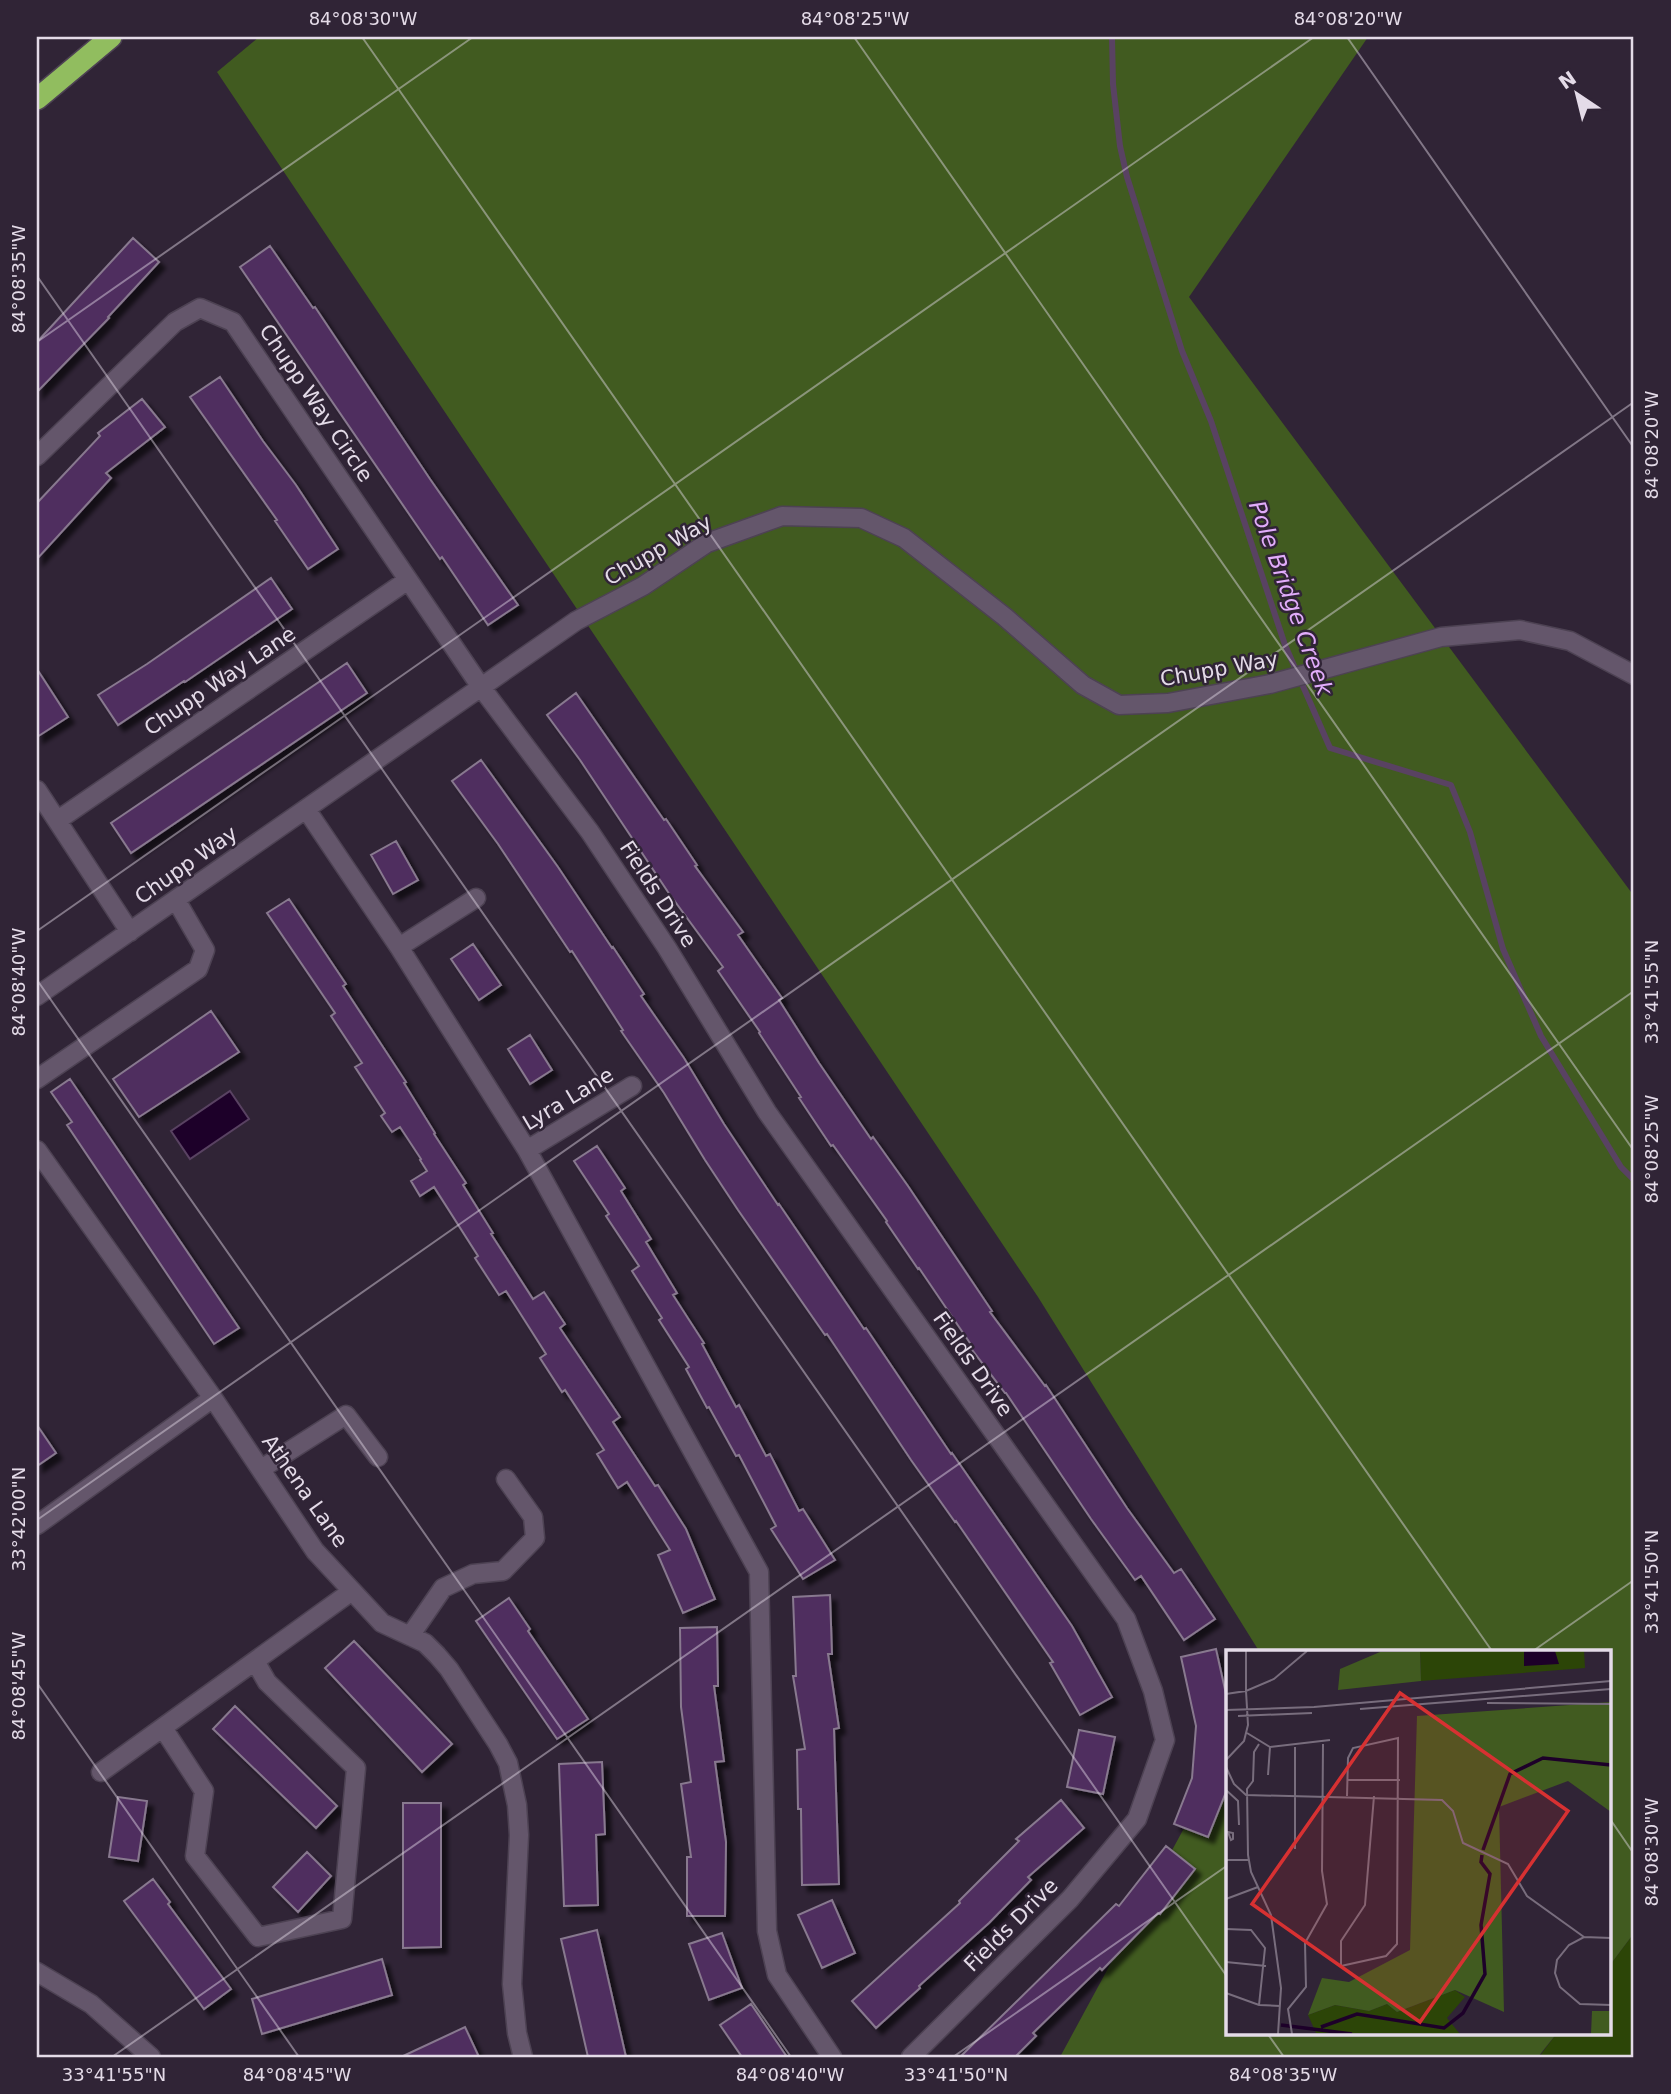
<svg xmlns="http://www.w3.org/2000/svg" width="1671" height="2094" viewBox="0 0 1671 2094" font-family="'DejaVu Sans',sans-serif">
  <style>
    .green { fill: #2c4507 }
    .forest { fill: #415b20 }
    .water { fill: #1d0029; stroke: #594262; stroke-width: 2 }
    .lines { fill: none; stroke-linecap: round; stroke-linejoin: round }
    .stream { stroke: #594262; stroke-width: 6 }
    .building { fill: #502e5f; stroke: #88798f; stroke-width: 2; filter: url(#shadow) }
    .minor-casing { stroke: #4d4253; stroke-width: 21 }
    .highway-casing { stroke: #4d4253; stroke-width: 24 }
    .minor { stroke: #64566b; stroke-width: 18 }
    .highway { stroke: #91bd5f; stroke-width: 21 }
    .ticks { fill: none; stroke: #e4dbe8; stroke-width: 2; stroke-opacity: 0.45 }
    .labels { text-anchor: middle; stroke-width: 5; stroke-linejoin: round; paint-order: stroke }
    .street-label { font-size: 21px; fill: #e4dbe8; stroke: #302436 }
    .water-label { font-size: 23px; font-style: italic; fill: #e1acfa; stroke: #302436 }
    .inset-river { fill: none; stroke: #1d0029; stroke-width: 3.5 }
    .inset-road { fill: none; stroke: #786d7d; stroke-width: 2 }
    .view { fill: #d73132; fill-opacity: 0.15; stroke: #d73132; stroke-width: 3.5 }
    .inset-edge { fill: none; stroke: #e4dbe8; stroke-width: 3.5 }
    .neatline { fill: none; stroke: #e4dbe8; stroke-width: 2.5 }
    .ticks-label { font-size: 18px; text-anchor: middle; fill: #e4dbe8 }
  </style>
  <defs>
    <filter id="shadow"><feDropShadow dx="6" dy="6" stdDeviation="2" flood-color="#0009"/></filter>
  </defs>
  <rect width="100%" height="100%" fill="#302436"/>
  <path class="green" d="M1634 1933V2057H1539L1557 2033H1610V1965Z"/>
  <path class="forest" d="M259 37H1368L1189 297 1634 896V1933L1610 1965V1651H1259L1038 1297 217 72Z
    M1228 1747V2033H1557L1538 2057H1060Z"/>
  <path class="water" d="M230 1091 249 1119 190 1159 171 1131Z"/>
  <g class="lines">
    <path class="stream" d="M1112 37 1113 84 1120 146 1127 177 1182 351 1211 421 1285 645 1330 748 1451 785 1470 832 1503 949 1541 1036 1621 1167 1634 1180"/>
  </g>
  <path class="building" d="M133 238 159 262 108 317 109 318 37 392V342Z
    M270 246 313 308 315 307 430 479 518 605 488 625 442 557 440 559 409 514 240 267Z
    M220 377 263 441 296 485 338 549 308 569 275 521 277 520 190 397Z
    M142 399 165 427 106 473 111 478 37 559V503L100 436 98 433Z
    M271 578 292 609 185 682 184 681 118 725 98 695 147 664Z
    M347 663 367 693 131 853 111 823Z
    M37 669 68 717 37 737Z
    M576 693 664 820 666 819 697 865 695 866 743 932 738 935 782 998 779 1000 819 1063 871 1139 873 1137 908 1186 992 1311 990 1312 1045 1386 1046 1385 1127 1508 1174 1573 1181 1569 1215 1619 1184 1640 1141 1576 1135 1580 1091 1519 1006 1393H1005L970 1347 972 1346 919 1268 918 1269 886 1222 887 1221 833 1145 831 1146 799 1098 801 1097 759 1033 760 1032 718 971 723 967 668 892 580 760 547 715Z
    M481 760 558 867 612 948 613 947 644 994 641 996 684 1058 724 1124 778 1205 779 1204 864 1329 866 1328 951 1454 952 1453 1072 1626 1112 1697 1080 1715 1050 1663 1053 1662 956 1521 955 1522 911 1460 827 1334 825 1335 738 1210 705 1160 664 1093 621 1031 623 1030 572 951 570 952 498 844 452 781Z
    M396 841 418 880 393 894 371 855Z
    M289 899 346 984 343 986 406 1082 404 1083 435 1133 434 1134 466 1183 463 1185 493 1233 491 1234 533 1299 544 1292 565 1324 560 1328 620 1417 613 1422 655 1486 658 1485 686 1529 715 1599 683 1613 658 1555 670 1550 627 1482 618 1488 597 1454 604 1450 565 1390 562 1392 540 1358 546 1354 506 1291 499 1295 475 1258 478 1256 434 1187 420 1196 411 1181 427 1171 420 1160 421 1159 400 1127 392 1132 381 1116 385 1113 355 1067 362 1063 331 1016 335 1013 267 913Z
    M473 944 501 985 479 1000 451 959Z
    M211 1011 239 1052 139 1117 113 1079Z
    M530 1035 552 1070 530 1084 508 1049Z
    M70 1079 239 1328 214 1344 67 1125 72 1122 51 1092Z
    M597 1146 625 1188 621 1191 651 1239 646 1242 677 1293 673 1295 704 1343 702 1344 736 1407 739 1405 766 1456 770 1454 799 1511 803 1509 835 1560 803 1579 771 1529 776 1526 739 1455 736 1456 709 1407 707 1408 686 1369 689 1367 659 1320 662 1318 632 1271 639 1266 606 1216 609 1214 574 1161Z
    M37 1425 56 1453 37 1466Z
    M830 1595 832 1654H828L839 1728 834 1729 839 1884 802 1885 801 1809H798L797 1750 805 1749 793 1676H796L793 1597Z
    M509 1598 530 1629 528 1631 588 1719 557 1739 476 1621Z
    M717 1627 718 1686H714L724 1761 715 1762 726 1842 725 1916H687V1857H691L681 1784 691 1782 681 1707 680 1628Z
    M354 1641 452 1744 422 1772 325 1668Z
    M1216 1649 1228 1703V1787L1208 1837 1174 1824 1192 1778 1196 1726 1181 1657Z
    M235 1706 337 1806 316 1828 213 1729Z
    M1079 1730 1115 1737 1103 1794 1067 1787Z
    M602 1762 605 1834 596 1835 598 1905 564 1906 559 1764Z
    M118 1797 147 1801 138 1861 109 1857Z
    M1061 1800 1084 1828 1028 1877 1031 1880 989 1923 919 1986 920 1988 876 2028 852 2001 960 1903 959 1901 1019 1841 1016 1839Z
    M403 1803H441V1947L403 1948Z
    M1166 1846 1195 1869 1160 1914 1158 1913 1102 1970 1100 1968 1033 2033 1036 2036 1015 2057H960L1116 1904 1119 1906Z
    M307 1852 331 1876 298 1912 273 1887Z
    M153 1879 170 1902 168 1904 231 1989 204 2009 124 1901Z
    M832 1900 855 1953 822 1968 798 1915Z
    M597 1930 626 2057H588L561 1939Z
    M722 1933 742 1988 709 2000 689 1944Z
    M382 1959 392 1995 262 2034 252 1999Z
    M751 2004 787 2057H742L720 2025Z
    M465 2027 479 2057H401Z"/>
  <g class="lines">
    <g class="minor-casing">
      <path id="minor" d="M37 456 175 322 200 308 233 322 481 687 590 832 667 948 767 1112 1126 1619 1153 1691 1165 1740 1137 1819 1070 1899 911 2057
        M37 790 130 932
        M306 809 399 947 527 1150 759 1572 767 1931 777 1975 832 2057
        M58 820 408 580
        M399 947 476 898
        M37 996 576 621 643 586 707 543 782 516 861 518 904 538 1005 617 1083 685 1119 705 1168 703 1270 684 1441 637 1520 630 1570 641 1634 675
        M37 1079 198 969 205 950 176 900
        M37 1150 213 1398 315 1551 382 1623 425 1643 437 1655 449 1669 498 1744 508 1763 517 1805 519 1835 512 1984 517 2033 523 2057
        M527 1150 632 1086
        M261 1469 346 1415 378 1457
        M37 1525 213 1398
        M410 1636 443 1588 473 1574 503 1571 535 1538 533 1517 506 1479
        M163 1728 204 1791 195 1856 258 1937 342 1919 356 1768 267 1682 255 1661
        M101 1772 352 1591
        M37 1972 91 2004 151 2057"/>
    </g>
    <g class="highway-casing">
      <path id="highway" d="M37 99 111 37"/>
    </g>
    <use href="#minor" class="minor"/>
    <use href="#highway" class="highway"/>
  </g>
  <path class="ticks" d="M362 37 1492 1651M854 37 1634 1151M1347 37 1634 448M37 276 1228 1978M37 342 473 37M37 931 1314 37M37 980 791 2057M37 1520 1634 402M1533 1651 1634 1580M37 1683 299 2057M1610 1819 1634 1854M1267 2033 1284 2057M112 2057 1634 991M953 2057 1228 1865"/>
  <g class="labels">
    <g class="street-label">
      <text transform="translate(316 403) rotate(56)" y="7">Chupp Way Circle</text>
      <text transform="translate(658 550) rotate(-30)" y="7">Chupp Way</text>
      <text transform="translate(1219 669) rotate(-10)" y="7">Chupp Way</text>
      <text transform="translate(220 681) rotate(-34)" y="7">Chupp Way Lane</text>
      <text transform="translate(186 865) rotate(-35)" y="7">Chupp Way</text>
      <text transform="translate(658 894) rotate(57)" y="7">Fields Drive</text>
      <text transform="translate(568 1099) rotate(-31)" y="7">Lyra Lane</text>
      <text transform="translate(973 1364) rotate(55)" y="7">Fields Drive</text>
      <text transform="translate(305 1491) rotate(55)" y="7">Athena Lane</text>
      <text transform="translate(1011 1925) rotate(-45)" y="7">Fields Drive</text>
    </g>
    <g class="water-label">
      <text transform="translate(1291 598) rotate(70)" y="8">Pole Bridge Creek</text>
    </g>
  </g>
  <g transform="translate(1226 1650)">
    <rect width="385" height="385" fill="#302436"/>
    <path d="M194 1H358L359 18 195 31ZM229 340 239 347 221 368 234 384 90 383 82 365 109 355 143 361 161 354 171 362Z" fill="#2c4507"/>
    <path d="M194 1 195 31 112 40 114 19 154 2ZM385 52V162L342 131 273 157 278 362 229 340 171 362 161 354 143 361 109 355 82 365 96 328 123 332 184 300 191 66ZM366 361H385V384H365Z" fill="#415b20"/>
    <path d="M298 1H329L333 14 298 16Z" fill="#1d0029"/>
    <path class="inset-river" d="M257 200 284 124 317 108 385 115M55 375 126 384M95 377 131 364 218 378 237 363 259 324 255 275 264 224 255 212 256 205"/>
    <path class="inset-road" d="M20 1V41L48 29 81 1M0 44 20 41 22 75 18 91 0 110M261 53 385 54M134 59 385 39M0 60 88 57 385 31M12 66 86 63M21 83 44 97 104 90M33 94 28 102 27 131 21 139 22 205 25 222 45 265 55 338 52 384M0 117 8 134 20 145 216 150 227 161 237 193 282 214 301 246 358 287M42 125 44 97M122 130H174M0 140 12 151 13 175M121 146 122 108 127 98 172 88 171 294 160 306 115 316V291L139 255 148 146M2 182 7 183V189L5 190ZM69 199V97M0 210H23M0 249 32 237M0 279 25 280 39 298 33 355M385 288 358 287 343 295 331 310 329 323 334 337 354 354 385 355M0 312 40 316M0 343 33 355 54 356M66 384 62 359 80 337 79 293 101 254 96 221 97 94"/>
    <path class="view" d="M174 43 342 161 194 372 26 254Z"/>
    <rect width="385" height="385" class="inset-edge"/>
  </g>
  <rect width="1671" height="2094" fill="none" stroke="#302436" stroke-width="77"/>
  <g transform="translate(1577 94) rotate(325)" stroke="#302436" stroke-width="5" paint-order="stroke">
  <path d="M0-5L12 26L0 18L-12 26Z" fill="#e4dbe8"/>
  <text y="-10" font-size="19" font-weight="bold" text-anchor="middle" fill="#e4dbe8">N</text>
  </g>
  <rect x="38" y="38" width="1594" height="2018" class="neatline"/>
  <g class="ticks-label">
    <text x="363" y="25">84°08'30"W</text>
    <text x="855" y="25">84°08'25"W</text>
    <text x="1348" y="25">84°08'20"W</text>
    <text transform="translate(19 279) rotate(-90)" y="6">84°08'35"W</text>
    <text transform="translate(1652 445) rotate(-90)" y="6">84°08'20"W</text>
    <text transform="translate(19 982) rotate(-90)" y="6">84°08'40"W</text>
    <text transform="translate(1652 992) rotate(-90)" y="6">33°41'55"N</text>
    <text transform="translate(1652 1149) rotate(-90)" y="6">84°08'25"W</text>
    <text transform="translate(19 1519) rotate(-90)" y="6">33°42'00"N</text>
    <text transform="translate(1652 1582) rotate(-90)" y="6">33°41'50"N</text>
    <text transform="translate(19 1686) rotate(-90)" y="6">84°08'45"W</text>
    <text transform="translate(1652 1852) rotate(-90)" y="6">84°08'30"W</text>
    <text x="114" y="2081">33°41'55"N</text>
    <text x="297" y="2081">84°08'45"W</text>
    <text x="790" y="2081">84°08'40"W</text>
    <text x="956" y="2081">33°41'50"N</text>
    <text x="1283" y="2081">84°08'35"W</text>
  </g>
</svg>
